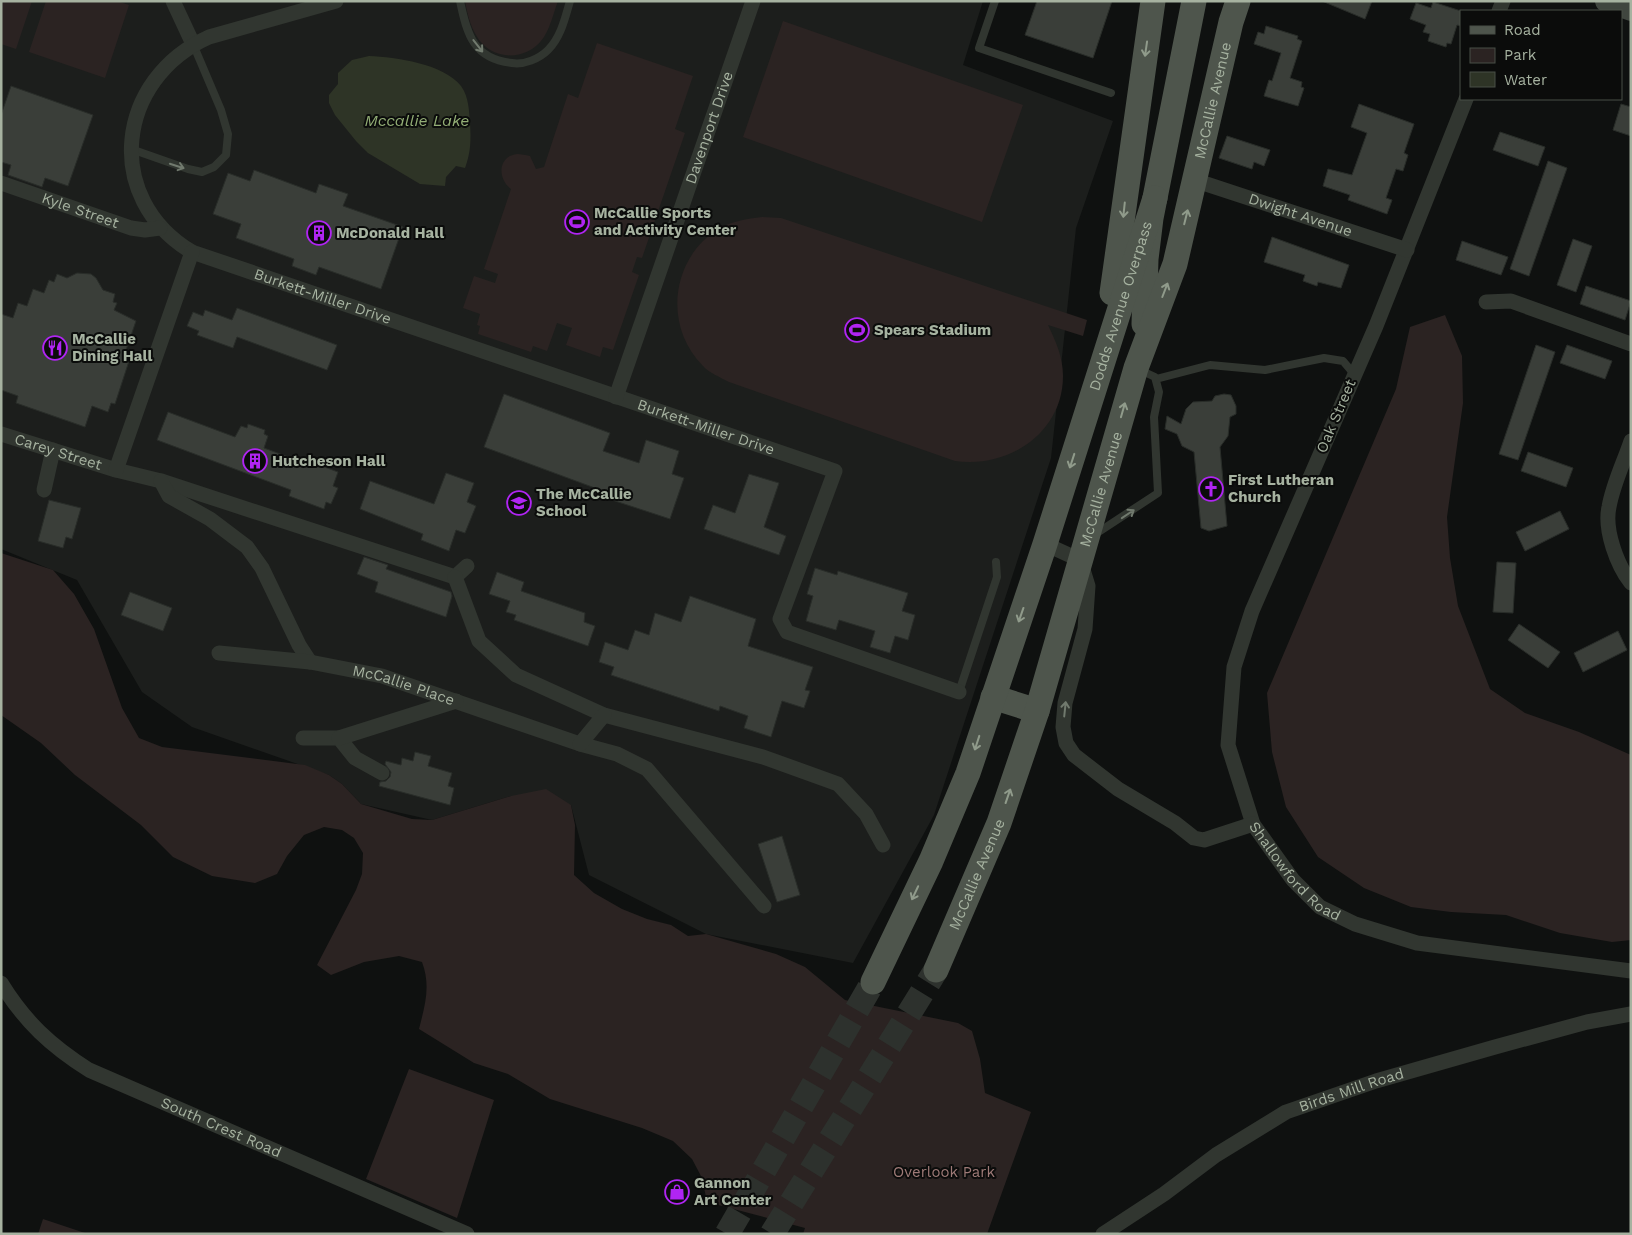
<svg xmlns="http://www.w3.org/2000/svg" width="1632" height="1235" viewBox="0 0 1632 1235" font-family="'Work Sans',sans-serif">
  <style>
    .built { fill: #1c1e1c }
    .green { fill: #2b2322 }
    .water { fill: #2e3426 }
    .building { fill: #3a3e39; stroke: #292d29 }
    .lines { fill: none; stroke-linecap: round; stroke-linejoin: round }
    .primary-tunnel { stroke: #2d312d; stroke-width: 25; stroke-dasharray: 25 12; stroke-linecap: butt }
    .lane { stroke: #313630; stroke-width: 8 }
    .street { stroke: #313630; stroke-width: 15 }
    .secondary { stroke: #40463f; stroke-width: 22 }
    .primary { stroke: #4e554c; stroke-width: 25 }
    .oneway { stroke: #717a6e }
    .oneway2 { stroke: #909b8b }
    .labels { text-anchor: middle; stroke-width: 4; stroke-linejoin: round; paint-order: stroke }
    .street-label { font-size: 15px; fill: #a6b2a0; stroke: #0b0c0b }
    .poi-label { font-size: 15px; font-weight: bold; fill: #a6b2a0; stroke: #0b0c0b; text-anchor: start }
    .park-label { font-size: 15px; fill: #9e7a77; stroke: #0b0c0b }
    .water-label { font-size: 16px; font-style: italic; fill: #93ae76; stroke: #0b0c0b }
  </style>
  <rect width="100%" height="100%" fill="#0f1110"/>
  <path class="built" d="M1 1H983L963 65 1113 121 1076 228 1051 458 934 815 853 963 706 934 589 875 571 805 511 796 432 820 361 804 342 784 329 775 192 727 142 692 77 580 1 549Z"/>
  <path class="green" d="M1 1H32L16 49 1 44Z
    M46 1H117L129 5 105 78 29 52Z
    M465 1H558C553 14 550 30 541 41 524 62 489 60 476 35 470 25 467 12 465 1Z
    M783 21 1023 105 982 222 743 137Z
    M597 43 693 76 675 129 685 133 642 258 637 257 632 272 639 275 613 350 603 347 600 357 566 345 572 328 557 323 547 351 533 346 531 352 478 334 480 326 477 325 480 314 463 308 474 276 495 283 498 274 484 269 511 189C497 179 498 156 517 154 521 154 526 155 530 156L536 169 544 167 568 94 578 98Z
    M762 217 781 218 1087 320 1083 336 1048 325C1056 342 1063 357 1063 376 1063 433 1008 469 955 461L729 382C720 377 709 373 703 366 663 326 671 259 718 229 732 221 747 219 762 217Z
    M1445 315 1462 356 1463 403 1447 517 1450 558 1458 606 1490 689 1525 713 1579 732 1631 755V940L1612 942 1560 933 1506 915 1451 912 1411 907 1364 888 1318 857 1286 807 1272 752 1267 693 1396 389 1410 327Z
    M1 553 53 570 74 594 94 629 122 708 139 738 162 747 305 765 329 775 342 784 361 804 412 819 432 820 511 796 546 789 571 805 575 825 574 875 594 893 622 909 647 919 671 925 688 936 706 934 776 954 805 967 845 1000 958 1023 972 1031 980 1059 985 1093 1031 1112 987 1234H803L805 1228 707 1202 702 1178 692 1159 673 1141 642 1128 550 1099 508 1074 474 1063 419 1029C425 1005 431 986 422 962L399 956 364 962 331 975 317 965 356 890 362 874 363 853 354 838 342 830 324 827 304 835 287 856 277 874 255 883 212 876 173 857 141 825 75 775 41 743 1 715Z
    M409 1069 494 1100 457 1218 366 1179Z
    M43 1219 88 1234H38Z"/>
  <path class="water" d="M369 56C396 57 444 64 461 86 469 97 469 111 470 123 471 140 471 152 465 168L456 166 446 177 445 186 420 184 368 153 356 141 335 115 329 103V95L338 84V73L352 60Z"/>
  <path class="building" d="M1037 1H1112L1093 58 1025 35Z
    M1322 1H1372L1365 19Z
    M1433 2 1461 11V26L1457 25 1451 44 1447 43 1446 47 1428 41 1430 34 1423 32 1426 25 1410 19 1416 3 1431 8Z
    M1266 26 1298 36 1297 39 1302 41 1290 78 1302 82 1301 87 1304 88 1298 106 1264 96 1269 80 1272 81 1281 53 1254 44 1258 32 1264 34Z
    M11 86 93 115 68 186 45 178 42 187 8 175 11 165 1 162V115Z
    M1359 104 1414 124 1404 153 1408 155 1403 171 1396 169 1386 198 1392 200 1387 214 1348 200 1350 195 1323 186 1328 169 1352 175 1367 133 1351 127Z
    M1621 104 1631 107V136L1613 130Z
    M1500 132 1545 147 1538 166 1493 150Z
    M1227 136 1270 150 1264 166 1254 162 1252 169 1219 158Z
    M1548 161 1567 168 1529 276 1510 269Z
    M254 170 316 193 319 184 348 194 343 206 403 227 381 289 319 267 316 275 292 266 294 259 236 238 241 224 213 214 228 173 250 181Z
    M1272 237 1349 265 1341 288 1318 282 1317 286 1303 281 1305 275 1264 262Z
    M1573 239 1592 246 1576 292 1557 285Z
    M1462 241 1508 257 1501 275 1456 260Z
    M77 273 91 274 96 278 103 290 115 294 113 302 117 303 114 310 136 321 124 356 130 358 115 404 111 403 108 412 92 406 85 427 16 403 18 396 1 390V314L13 318 18 303 27 306 33 289 44 293 49 280 54 282 57 274 67 278Z
    M1586 286 1631 301 1625 320 1580 304Z
    M237 308 337 345 327 370 237 337 233 348 197 335 199 331 187 326 193 312 203 316 205 310 232 320Z
    M1536 345 1555 352 1518 460 1499 454Z
    M1567 345 1612 361 1605 379 1560 363Z
    M504 394 610 433 603 451 639 463 646 440 679 451 672 474 684 478 670 519 609 499 611 494 484 447Z
    M1224 394 1231 395 1236 406V414L1230 417 1228 436 1220 447 1227 526 1209 531 1201 528 1194 452 1182 446 1177 434 1165 429 1167 416 1181 424 1186 409 1193 402 1212 401 1215 396Z
    M168 412 235 437 241 426 247 428 248 424 265 430 264 434 268 436 264 448 302 462 303 459 338 472 333 486 338 488 331 504 326 502 324 509 289 496 291 490 157 440Z
    M1528 452 1573 468 1566 487 1521 471Z
    M446 473 474 483 467 502 476 506 465 533 456 530 449 551 421 540 423 534 360 509 370 481 434 504Z
    M749 474 779 483 764 527 786 536 779 555 704 529 713 505 735 513Z
    M49 500 81 508 72 539 66 537 63 548 38 541Z
    M1560 511 1569 529 1525 551 1516 532Z
    M364 557 388 565 386 569 451 592 452 596 446 617 375 592 378 582 357 574Z
    M1497 562 1516 563 1513 613 1493 612Z
    M815 568 837 575 838 571 908 593 902 611 915 615 908 640 895 636 890 653 870 647 875 631 839 620 836 630 806 621 813 596 807 594Z
    M497 572 524 582 521 591 585 613 584 622 595 626 588 646 514 620 516 615 506 612 510 601 489 594Z
    M130 592 172 608 163 631 121 615Z
    M690 596 756 619 748 646 813 667 805 690 810 691 804 708 782 701 771 737 744 728 748 716 720 706 719 711 611 675 614 667 599 662 605 642 628 650 635 630 649 635 655 613 681 622Z
    M1519 624 1560 652 1548 668 1508 640Z
    M1618 631 1627 650 1583 672 1574 653Z
    M415 752 431 756 428 766 452 773 448 786 454 788 450 805 379 786 380 782 386 781 390 777 391 772 385 764 386 761 401 765 402 758 413 761Z
    M782 836 800 895 777 902 758 844Z"/>
  <g class="lines">
    <path class="primary-tunnel" d="M727 1234 873 982
      M772 1234 936 970"/>
    <path class="lane" d="M460 1C467 35 474 59 512 63 524 65 539 59 548 50 561 37 565 18 570 1
      M995 1 979 48 1111 93
      M131 149 188 169 202 172 214 167 226 155 228 134 221 110 193 44
      M1156 379 1210 365 1265 370 1324 358 1343 361 1354 374
      M1094 535 1158 493 1154 417 1159 392 1155 377 1140 370
      M959 692 997 577 996 562"/>
    <g class="street">
      <path d="M173 1 193 44"/>
      <path id="s1" d="M336 1 209 37C116 79 102 198 192 252L835 471 780 619 787 632 959 692"/>
      <path d="M1499 11 1503 1"/>
      <path id="s2" d="M1466 99 1376 326 1252 611 1234 667 1228 745 1253 824 1293 880 1320 907 1355 924 1417 943 1631 971"/>
      <path id="s3" d="M1194 180 1407 250"/>
      <path id="s4" d="M1 183 131 228 145 230 160 228"/>
      <path d="M1486 302 1511 301 1631 344"/>
      <path id="s5" d="M616 397 753 1"/>
      <path id="s6" d="M1 434 116 470 161 481 455 577 467 566"/>
      <path d="M1631 441C1624 462 1613 484 1609 507 1604 530 1617 565 1631 583"/>
      <path d="M116 470 192 252"/>
      <path d="M161 481 169 496 210 519 247 547 262 568 299 645 310 662"/>
      <path d="M44 490 53 450"/>
      <path d="M1045 544 1080 560 1088 586 1085 629 1065 703 1063 727 1066 743 1074 755 1118 789 1175 823 1194 838 1204 840 1253 824"/>
      <path d="M455 577 479 641 516 675 604 715 763 757 838 784 866 814 883 845"/>
      <path id="s7" d="M219 653 310 662 382 676 580 744 617 754 647 769 764 906"/>
      <path d="M303 738H339L355 758 382 773"/>
      <path d="M339 738 456 701"/>
      <path d="M580 744 604 715"/>
      <path id="s8" d="M1 983C25 1022 51 1046 89 1070L467 1234"/>
      <path id="s9" d="M1103 1234 1164 1194 1216 1155 1286 1112 1376 1081 1495 1047 1587 1022 1631 1014"/>
    </g>
    <path class="secondary" d="M1606 1 1631 10"/>
    <g class="primary">
      <path d="M1112 293 1153 1"/>
      <path d="M1144 324 1146 259 1151 218 1194 1"/>
      <path d="M993 697 1037 711"/>
      <path id="s10" d="M936 970 999 823 1037 711 1136 368 1175 264 1231 22 1238 1"/>
      <path id="s11" d="M873 982 931 861 968 773 1045 544 1155 198"/>
    </g>
  </g>
  <defs><path id="oneway-shaft" d="M-6 0H5M1.5-3L5.5 0L1.5 3" fill="none" stroke-width="1.6" stroke-linecap="round" stroke-linejoin="round" transform="scale(1.25)"/></defs>
  <g class="oneway">
    <use href="#oneway-shaft" transform="translate(478 46) rotate(52)"/>
    <use href="#oneway-shaft" transform="translate(177 166) rotate(18)"/>
    <use href="#oneway-shaft" transform="translate(1128 514) rotate(-34)"/>
    <use href="#oneway-shaft" transform="translate(1065 709) rotate(-84)"/>
  </g>
  <g class="oneway2">
    <use href="#oneway-shaft" transform="translate(1146 49) rotate(98)"/>
    <use href="#oneway-shaft" transform="translate(1124 210) rotate(96)"/>
    <use href="#oneway-shaft" transform="translate(1186 217) rotate(-76)"/>
    <use href="#oneway-shaft" transform="translate(1165 290) rotate(-69)"/>
    <use href="#oneway-shaft" transform="translate(1123 410) rotate(-74)"/>
    <use href="#oneway-shaft" transform="translate(1072 461) rotate(108)"/>
    <use href="#oneway-shaft" transform="translate(1021 615) rotate(109)"/>
    <use href="#oneway-shaft" transform="translate(977 743) rotate(108)"/>
    <use href="#oneway-shaft" transform="translate(1008 796) rotate(-71)"/>
    <use href="#oneway-shaft" transform="translate(915 893) rotate(115)"/>
  </g>
  <defs>
    <g id="stadium-ring" transform="scale(1.25)"><circle r="9.5" fill="#0b0c0b" stroke="#b025f3" stroke-width="1.5"/><path d="M0-5a6.5 5 0 1 0 0 10a6.5 5 0 1 0 0-10ZM-3.5-1.8h7v3.6h-7Z" fill="#b025f3"/></g>
    <g id="building-ring" transform="scale(1.25)"><circle r="9.5" fill="#0b0c0b" stroke="#b025f3" stroke-width="1.5"/><path d="M-4-6H4V6H1V3H-1V6H-4ZM-2.5-4.3h1.7v1.8h-1.7ZM.8-4.3h1.7v1.8H.8ZM-2.5-1h1.7V.8h-1.7ZM.8-1h1.7V.8H.8Z" fill="#b025f3"/></g>
    <g id="restaurant-ring" transform="scale(1.25)"><circle r="9.5" fill="#0b0c0b" stroke="#b025f3" stroke-width="1.5"/><path d="M-5-6h1v4h1v-4h1v4h1v-4h1v5L-1.5 .5V6h-2V.5L-5-1ZM5-6V6H3V1.5H1.5Q1.5-4 5-6Z" fill="#b025f3"/></g>
    <g id="church-ring" transform="scale(1.25)"><circle r="9.5" fill="#0b0c0b" stroke="#b025f3" stroke-width="1.5"/><path d="M-1.2-6h2.4v3.5h3.3v2.4h-3.3V6h-2.4V-.1h-3.3v-2.4h3.3Z" fill="#b025f3"/></g>
    <g id="school-ring" transform="scale(1.25)"><circle r="9.5" fill="#0b0c0b" stroke="#b025f3" stroke-width="1.5"/><path d="M0-5L7-2L0 1L-7-2ZM-4 1L0 2.5L4 1V4Q0 6-4 4Z" fill="#b025f3"/></g>
    <g id="shop-ring" transform="scale(1.25)"><circle r="9.5" fill="#0b0c0b" stroke="#b025f3" stroke-width="1.5"/><path d="M-5-2.5h2.3a2.7 3.5 0 0 1 5.4 0H5L5.5 6h-11ZM-1.5-2.5h3a1.5 2.3 0 0 0-3 0Z" fill="#b025f3"/></g>
  </defs>
  <g fill-rule="evenodd">
    <use href="#stadium-ring" x="577" y="222"/>
    <use href="#building-ring" x="319" y="233"/>
    <use href="#stadium-ring" x="857" y="330"/>
    <use href="#restaurant-ring" x="55" y="348"/>
    <use href="#building-ring" x="255" y="461"/>
    <use href="#church-ring" x="1211" y="489"/>
    <use href="#school-ring" x="519" y="503"/>
    <use href="#shop-ring" x="677" y="1192"/>
  </g>
  <g class="labels">
    <g class="street-label">
      <text dy="5" stroke="none"><textPath href="#s10" startOffset="914">McCallie Avenue</textPath></text>
      <text dy="5" stroke="none"><textPath href="#s5" startOffset="285">Davenport Drive</textPath></text>
      <text dy="5" stroke="none"><textPath href="#s4" startOffset="84">Kyle Street</textPath></text>
      <text dy="5" stroke="none"><textPath href="#s3" startOffset="112">Dwight Avenue</textPath></text>
      <text dy="5" stroke="none"><textPath href="#s1" startOffset="539">Burkett-Miller Drive</textPath></text>
      <text dy="5" stroke="none"><textPath href="#s11" startOffset="721">Dodds Avenue Overpass</textPath></text>
      <text transform="translate(1336 416) rotate(-67)" y="5">Oak Street</text>
      <text dy="5" stroke="none"><textPath href="#s1" startOffset="944">Burkett-Miller Drive</textPath></text>
      <text dy="5" stroke="none"><textPath href="#s6" startOffset="60">Carey Street</textPath></text>
      <text dy="5" stroke="none"><textPath href="#s10" startOffset="509">McCallie Avenue</textPath></text>
      <text dy="5" stroke="none"><textPath href="#s7" startOffset="188">McCallie Place</textPath></text>
      <text dy="5" stroke="none"><textPath href="#s2" startOffset="839">Shallowford Road</textPath></text>
      <text dy="5" stroke="none"><textPath href="#s10" startOffset="104">McCallie Avenue</textPath></text>
      <text dy="5" stroke="none"><textPath href="#s9" startOffset="289">Birds Mill Road</textPath></text>
      <text dy="5" stroke="none"><textPath href="#s8" startOffset="269">South Crest Road</textPath></text>
    </g>
    <g class="poi-label">
      <text x="594" y="218">McCallie Sports<tspan x="594" dy="17">and Activity Center</tspan></text>
      <text x="336" y="238">McDonald Hall</text>
      <text x="874" y="335">Spears Stadium</text>
      <text x="72" y="344">McCallie<tspan x="72" dy="17">Dining Hall</tspan></text>
      <text x="272" y="466">Hutcheson Hall</text>
      <text x="1228" y="485">First Lutheran<tspan x="1228" dy="17">Church</tspan></text>
      <text x="536" y="499">The McCallie<tspan x="536" dy="17">School</tspan></text>
      <text x="694" y="1188">Gannon<tspan x="694" dy="17">Art Center</tspan></text>
    </g>
    <g class="park-label">
      <text x="944" y="1177">Overlook Park</text>
    </g>
    <g class="water-label">
      <text x="417" y="126">Mccallie Lake</text>
    </g>
  </g>
  <rect width="1632" height="1235" fill="none" stroke="#a6b2a0" stroke-width="5"/>
  <rect x="1460" y="10" width="162" height="90" fill="#0b0c0b" stroke="#494e47"/>
  <rect x="1470" y="26" width="25" height="8" fill="#4e554c" stroke="#494e47"/>
  <text x="1504" y="35" font-size="15" fill="#a6b2a0">Road</text>
  <rect x="1470" y="48" width="25" height="15" fill="#2b2322" stroke="#494e47"/>
  <text x="1504" y="60" font-size="15" fill="#a6b2a0">Park</text>
  <rect x="1470" y="72" width="25" height="15" fill="#2e3426" stroke="#494e47"/>
  <text x="1504" y="85" font-size="15" fill="#a6b2a0">Water</text>
</svg>
